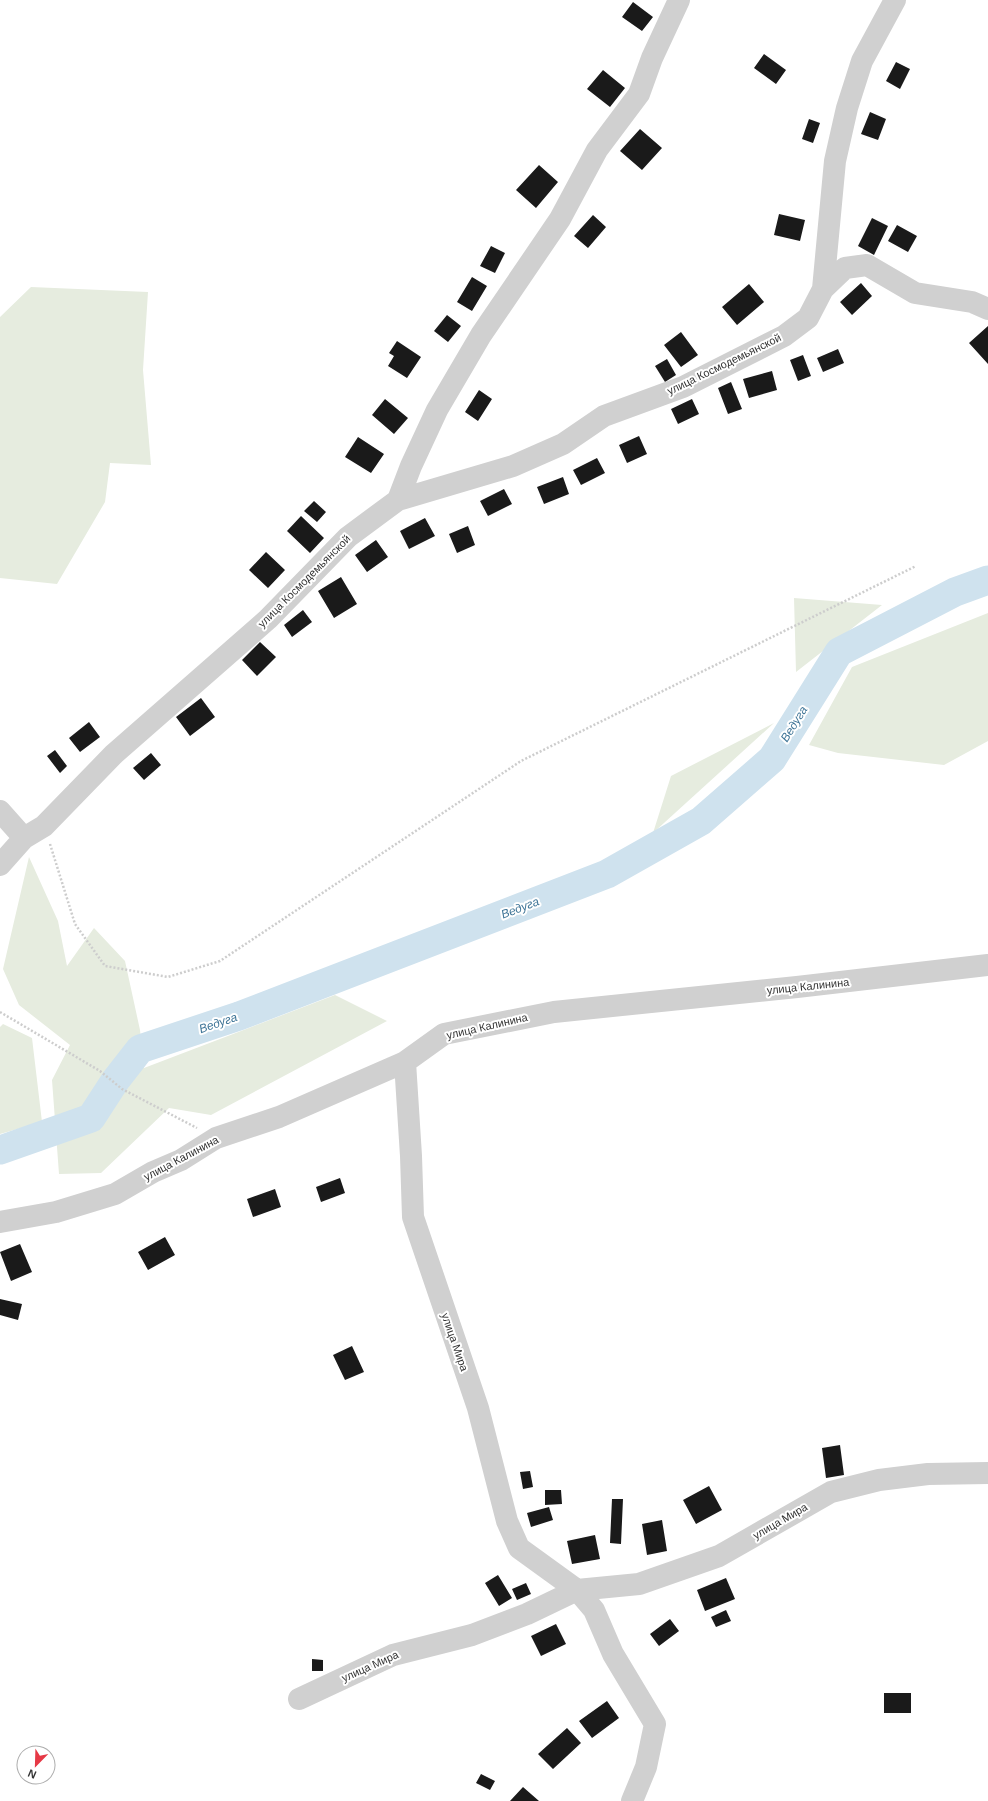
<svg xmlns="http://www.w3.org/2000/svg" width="988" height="1801" viewBox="0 0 988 1801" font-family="Helvetica,sans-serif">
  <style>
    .green { fill: #e6ecdf }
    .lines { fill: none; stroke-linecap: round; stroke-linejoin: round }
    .river { stroke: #cfe2ee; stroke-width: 29 }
    .building { fill: #1a1a1a }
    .path { stroke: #cdcdcd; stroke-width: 2.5; stroke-dasharray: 2 2; stroke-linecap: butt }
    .minor { stroke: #d0d0d0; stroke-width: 22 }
    .labels { text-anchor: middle; stroke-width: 4; stroke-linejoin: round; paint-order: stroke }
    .street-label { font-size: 11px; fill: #333; stroke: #fff }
    .water-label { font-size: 12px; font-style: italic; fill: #3f7597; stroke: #fff }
  </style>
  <rect width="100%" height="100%" fill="#fff"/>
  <path class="green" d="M31 287 148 292 143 370 151 465 110 463 105 502 57 584 0 578V317Z
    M794 598 882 605 796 672Z
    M988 613V741L944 765 838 753 809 745 852 667Z
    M774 723 653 833 671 776Z
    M29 857 58 921 67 966 94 928 125 961 140 1030 144 1068 335 995 387 1021 211 1115 169 1108 101 1173 59 1174 52 1080 70 1045 19 1005 3 969Z
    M3 1024 32 1038 42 1122 0 1134V1027Z"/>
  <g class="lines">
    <path class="river" d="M0 1150 91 1118 115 1081 140 1049 239 1016 607 874 701 821 772 759 839 652 955 592 988 580"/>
  </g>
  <path class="building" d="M633 2 653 17 642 31 622 17Z
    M764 54 786 70 776 84 754 68Z
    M896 62 910 69 900 89 886 81Z
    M603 70 625 88 610 107 587 89Z
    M870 112 886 119 878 140 861 134Z
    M809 119 820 123 813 143 802 139Z
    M640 129 662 148 642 170 620 151Z
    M539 165 558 182 536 208 516 190Z
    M779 214 805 220 800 241 774 235Z
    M593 215 606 227 588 248 574 236Z
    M872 218 888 226 874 255 858 246Z
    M897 225 917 236 908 252 888 241Z
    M491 246 505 253 495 273 480 266Z
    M472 277 487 286 472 311 457 302Z
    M861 283 872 296 852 315 840 302Z
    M749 284 764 302 737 325 722 307Z
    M447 315 461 326 448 342 434 331Z
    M988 326V364L969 343Z
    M681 332 698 355 681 367 664 345Z
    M397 341 421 357 407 378 388 366 394 356 389 353Z
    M838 349 844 363 823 372 817 358Z
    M803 355 811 376 798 381 790 360Z
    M667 359 676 375 665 382 655 366Z
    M772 371 777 390 749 398 743 379Z
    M731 382 742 409 728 414 718 388Z
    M479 390 492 399 478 421 465 412Z
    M385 399 408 418 394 434 372 415Z
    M692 399 699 414 678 424 671 409Z
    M639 436 647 454 627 463 619 445Z
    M358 437 384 454 371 473 345 457Z
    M597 458 605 473 581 485 573 470Z
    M563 477 569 494 544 504 537 487Z
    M504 489 512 504 488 516 480 501Z
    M314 501 326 512 317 522 304 511Z
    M301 516 324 538 310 553 287 531Z
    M425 518 435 536 409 549 400 531Z
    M468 526 475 545 457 553 449 534Z
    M376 540 388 557 367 572 355 555Z
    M266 552 285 570 268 588 249 570Z
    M341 577 357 604 334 618 318 591Z
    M303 610 312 622 292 637 284 625Z
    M260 642 276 657 257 676 242 660Z
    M201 698 215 717 190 736 176 717Z
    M89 722 100 737 80 752 69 738Z
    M55 750 67 766 60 773 47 756Z
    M151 753 161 765 144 780 133 768Z
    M340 1178 345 1193 321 1202 316 1187Z
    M275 1189 281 1207 253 1217 247 1199Z
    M165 1237 175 1255 148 1270 138 1252Z
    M20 1244 32 1272 11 1281 0 1252Z
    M0 1299 22 1304 18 1320 0 1315Z
    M352 1346 364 1372 345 1380 333 1355Z
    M840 1445 844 1475 826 1478 822 1448Z
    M530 1471 533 1487 523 1489 520 1472Z
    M709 1486 722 1510 696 1524 683 1500Z
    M545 1490H561L562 1504 545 1505Z
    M612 1499H623L621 1544 610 1543Z
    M549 1507 553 1520 531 1527 527 1513Z
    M662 1520 667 1551 647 1555 642 1524Z
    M595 1535 600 1559 572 1564 567 1541Z
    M498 1575 512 1598 499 1606 485 1583Z
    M726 1578 735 1599 705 1611 697 1590Z
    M526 1583 531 1594 517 1600 512 1589Z
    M726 1610 731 1621 716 1627 711 1617Z
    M670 1619 679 1631 659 1646 650 1634Z
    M556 1624 566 1644 541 1656 531 1636Z
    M312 1659 323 1660V1671H312Z
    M884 1693H911V1713H884Z
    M607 1701 619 1718 592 1738 579 1721Z
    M567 1728 581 1743 553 1769 538 1754Z
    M481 1774 495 1781 490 1790 476 1783Z
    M523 1787 539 1801H510Z"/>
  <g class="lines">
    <path class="path" d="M50 844 75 924 105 966 168 977 220 961 521 761 916 566
      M0 1012 100 1071 122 1089 197 1128"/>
    <path class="minor" d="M823 289 845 268 867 265 915 293 972 302 988 309
      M398 500 411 466 437 410 481 335 560 219 597 150 639 94 652 58 679 0
      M0 811 24 838
      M0 865 24 838 44 826 114 754 268 619 348 537 398 500 513 466 563 444 604 416 683 387 784 336 808 318 823 289 835 161 847 108 862 61 895 0
      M405 1062 411 1156 413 1217 478 1408 507 1521 519 1548 577 1590 639 1584 719 1556 831 1492 879 1480 928 1474 988 1473
      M0 1222 56 1212 115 1194 153 1172 181 1160 216 1138 279 1117 405 1062 444 1034 554 1012 797 987 988 965
      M299 1699 393 1655 472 1635 527 1614 577 1590 594 1610 613 1654 655 1724 646 1767 632 1801"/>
  </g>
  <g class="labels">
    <g class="street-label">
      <text transform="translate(724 364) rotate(-26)" y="4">улица Космодемьянской</text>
      <text transform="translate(304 581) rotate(-45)" y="4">улица Космодемьянской</text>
      <text transform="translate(808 986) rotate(-6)" y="4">улица Калинина</text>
      <text transform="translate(487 1026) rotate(-13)" y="4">улица Калинина</text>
      <text transform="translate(181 1158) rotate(-28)" y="4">улица Калинина</text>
      <text transform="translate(455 1342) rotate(71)" y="4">улица Мира</text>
      <text transform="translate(780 1521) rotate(-30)" y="4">улица Мира</text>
      <text transform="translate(370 1666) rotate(-24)" y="4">улица Мира</text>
    </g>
    <g class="water-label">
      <text transform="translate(794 724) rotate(-58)" y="4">Ведуга</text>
      <text transform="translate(520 908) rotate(-21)" y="4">Ведуга</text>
      <text transform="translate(218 1023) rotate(-19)" y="4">Ведуга</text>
    </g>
  </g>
  <g transform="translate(36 1765) rotate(203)"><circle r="19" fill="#ffffff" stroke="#adadad"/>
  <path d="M0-3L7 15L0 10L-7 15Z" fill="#e63946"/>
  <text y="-6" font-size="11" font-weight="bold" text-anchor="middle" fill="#333333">N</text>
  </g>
</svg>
